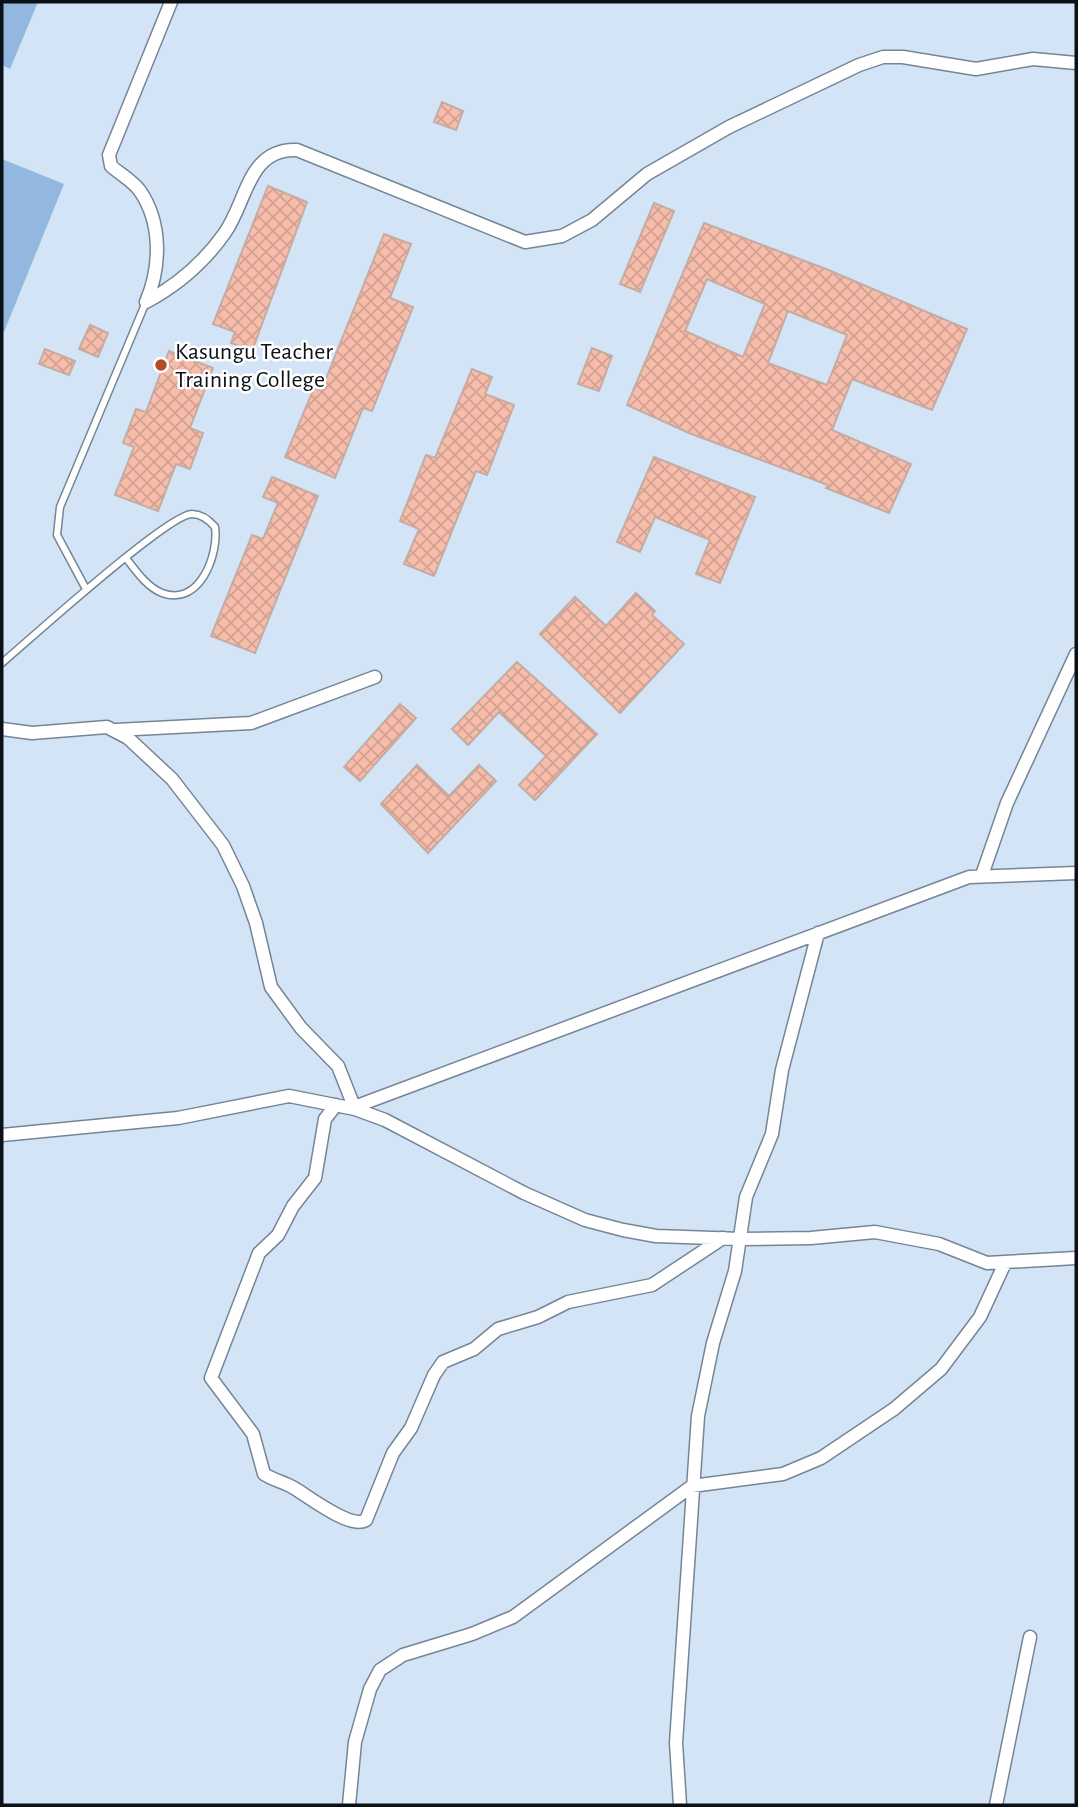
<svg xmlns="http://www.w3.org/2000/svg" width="1078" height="1807" viewBox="0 0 1078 1807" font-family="'Alegreya Sans',sans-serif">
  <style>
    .grass { fill: #93b8e0 }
    .building { fill: url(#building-cross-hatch); stroke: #c4aca3; stroke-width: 2; fill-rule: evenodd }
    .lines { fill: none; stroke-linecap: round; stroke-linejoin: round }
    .lane-casing { stroke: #768595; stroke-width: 9 }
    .street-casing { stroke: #768595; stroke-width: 15 }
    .lane { stroke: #fff; stroke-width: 6 }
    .street { stroke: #fff; stroke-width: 12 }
    .poi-dot { fill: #b44d26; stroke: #fff; stroke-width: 2.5 }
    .labels { text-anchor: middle; stroke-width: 5; stroke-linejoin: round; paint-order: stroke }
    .poi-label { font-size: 24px; fill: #0b1117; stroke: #fff; text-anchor: start }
  </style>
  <defs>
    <pattern id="building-cross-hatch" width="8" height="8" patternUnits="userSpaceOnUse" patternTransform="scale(1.75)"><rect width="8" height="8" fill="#f7bdaa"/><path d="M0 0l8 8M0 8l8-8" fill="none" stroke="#d2a192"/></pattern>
  </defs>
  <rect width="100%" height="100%" fill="#d3e4f6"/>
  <path class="grass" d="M2 2H38L10 69 2 65Z
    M2 159 64 184 4 332 2 331Z"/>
  <path class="building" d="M442 102 463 111 456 130 434 122Z
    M268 186 307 202 252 351 231 343 235 332 213 324Z
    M654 203 674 211 640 292 620 284Z
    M704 223 826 269 967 329 932 410 852 379 832 430 911 464 889 513 826 488 828 485 689 433 627 405ZM707 279 765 304 743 357 685 331ZM788 311 847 335 827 385 768 363Z
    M384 234 411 244 390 298 413 307 372 411 363 408 335 478 285 457 314 388 321 391Z
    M90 325 108 333 98 357 79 349Z
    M592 348 612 356 599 391 578 384Z
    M45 349 75 361 69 375 39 364Z
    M169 351 213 368 190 428 203 433 190 469 176 464 158 511 115 495 134 447 123 443 136 409 146 412Z
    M472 369 492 377 485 394 514 405 487 475 476 471 434 576 404 564 419 529 400 521 426 455 435 458Z
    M654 457 755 497 720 583 696 574 710 540 655 517 640 552 617 542Z
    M272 477 318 496 255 653 211 636 252 535 263 539 278 503 263 497Z
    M636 593 655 611 652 615 684 644 620 713 540 634 575 597 606 626Z
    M517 662 597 734 535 800 519 785 546 756 499 712 468 745 452 729Z
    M400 704 416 718 360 781 344 767Z
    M417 765 449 796 479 765 496 781 428 853 381 804Z"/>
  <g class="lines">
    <g class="lane-casing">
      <path id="lane" d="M86 589 57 535 60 507 146 302
        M2 663C29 640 168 514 192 514 202 514 209 520 215 527 219 554 200 607 162 593 147 587 136 571 126 558"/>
    </g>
    <g class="street-casing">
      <path id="street" d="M146 302C176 286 204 262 224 234 247 203 247 148 297 150L525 242 562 236 592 220 647 174 729 127 859 65 883 57H903L976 69 1033 59 1076 63
        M146 302C161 267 162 223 140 191 133 181 120 174 111 166L109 155 171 2
        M2 729 32 733 107 727 128 738 172 779 223 845 243 886 256 923 271 987 301 1028 338 1066 355 1109
        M116 730 251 723 375 677
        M982 875 1007 803 1076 654
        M336 1105 325 1119 315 1178 293 1206 278 1235 259 1253 211 1378 253 1434 264 1474C273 1480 284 1482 294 1488 308 1496 351 1530 366 1520L393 1453 411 1428 434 1375 443 1362 474 1349 498 1329 538 1317 568 1302 652 1285 723 1238
        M354 1107 969 877 1076 873
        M2 1135 178 1118 289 1096 355 1109 385 1120 524 1193 585 1220 623 1230 656 1236 741 1239 811 1238 875 1232 939 1244 987 1263 1076 1258
        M349 1805 355 1742 370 1689 380 1670 403 1655 472 1634 513 1617 692 1486 783 1474 821 1458 894 1409 941 1369 980 1317 1005 1263
        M680 1805 676 1743 698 1416 713 1343 735 1271 746 1197 772 1134 782 1070 818 933
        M996 1805 1030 1637"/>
    </g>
    <use href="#lane" class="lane"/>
    <use href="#street" class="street"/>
  </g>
  <circle class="poi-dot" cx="161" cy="365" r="7"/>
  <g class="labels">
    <g class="poi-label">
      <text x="175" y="359">Kasungu Teacher<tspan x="175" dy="28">Training College</tspan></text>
    </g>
  </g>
  <rect width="1078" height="1807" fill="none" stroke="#0b1117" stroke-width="7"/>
</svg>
